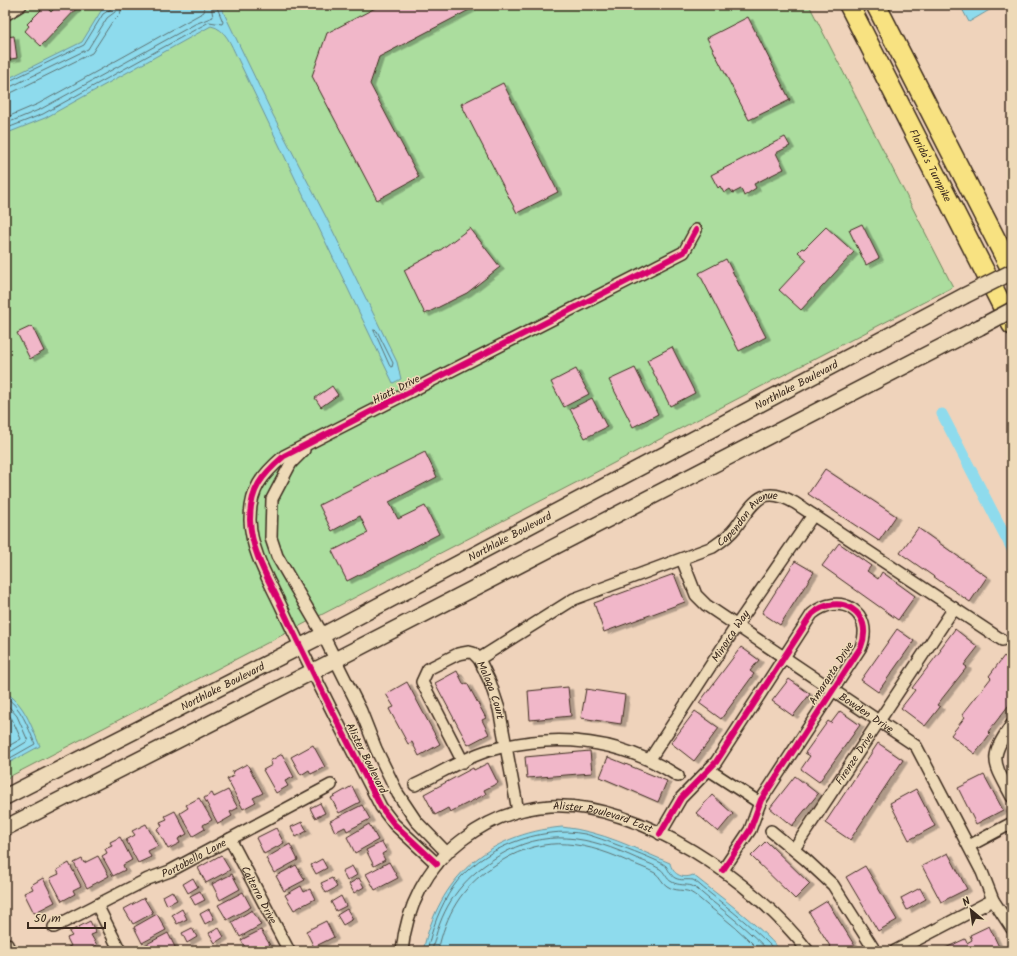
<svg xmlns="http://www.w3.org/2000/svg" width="1017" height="956" viewBox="0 0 1017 956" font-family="Kalam,sans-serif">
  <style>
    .green { fill: #abdd9e; stroke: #73845e }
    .water { fill: #8edbed; stroke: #6d949a }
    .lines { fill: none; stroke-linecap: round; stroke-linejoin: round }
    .shore { stroke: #5c7171; stroke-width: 1 }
    .canal { stroke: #8edbed; stroke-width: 11 }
    .building { fill: #f1b7c9; stroke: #3b2a1e; filter: url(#shadow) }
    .street-casing { stroke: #3b2a1e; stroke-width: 14 }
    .secondary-casing { stroke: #3b2a1e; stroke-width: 18 }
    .highway-casing { stroke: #3b2a1e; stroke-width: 22 }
    .street { stroke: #eedab8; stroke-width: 11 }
    .secondary { stroke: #eedab8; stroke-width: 15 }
    .highway { stroke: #f8e281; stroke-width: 19 }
    .secondary-bridge-casing { stroke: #3b2a1e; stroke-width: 18; stroke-linecap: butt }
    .secondary-bridge { stroke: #eedab8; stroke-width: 15 }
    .cycleway-casing { stroke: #eedab8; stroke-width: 8 }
    .cycleway { stroke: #d6006c; stroke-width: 6 }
    .labels { text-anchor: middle; stroke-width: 3; stroke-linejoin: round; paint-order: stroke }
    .street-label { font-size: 11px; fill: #3b2a1e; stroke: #eedab8 }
  </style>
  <defs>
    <filter id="shadow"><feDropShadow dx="4.5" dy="2.5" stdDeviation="0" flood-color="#0004"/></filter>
  </defs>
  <rect width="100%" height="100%" fill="#efd3bb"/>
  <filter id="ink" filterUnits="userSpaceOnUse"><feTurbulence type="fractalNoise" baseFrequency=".025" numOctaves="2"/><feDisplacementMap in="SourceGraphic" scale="8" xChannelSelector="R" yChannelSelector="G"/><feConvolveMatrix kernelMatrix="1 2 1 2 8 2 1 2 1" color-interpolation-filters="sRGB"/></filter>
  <g filter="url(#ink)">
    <path class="green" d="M5 5H809L953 287 5 779Z"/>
    <path class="water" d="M110 5H220L273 115 326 217 397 362 401 379 393 383 237 57C231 45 226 29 211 26L45 118 5 134V80L82 42 101 11Z
      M960 5H998L969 22Z
      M5 692C25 704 31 726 40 746L5 765Z
      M562 827C604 832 631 847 670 863 672 873 682 880 693 875 723 899 756 922 781 951H423C439 878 487 834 562 827Z"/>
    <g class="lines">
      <path class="shore" d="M5 83 84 45 103 14 111 9 112 5
        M5 88 10 87 88 49 107 18 115 12 117 5
        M5 94 13 92 92 53 112 22 120 14 123 5
        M5 118 38 104 204 12 205 5
        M5 124 41 109 195 24 213 17 211 5
        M5 129 43 114 209 22 222 24 223 22 216 5
        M374 330 377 331 393 363 392 367 390 366Z
        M5 697C21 706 28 727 35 744L5 761
        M5 702 17 716 28 741 5 755
        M5 710 12 719 21 739 5 748
        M427 951C432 928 440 907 453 887 479 849 540 825 585 834 595 836 662 861 666 866 669 870 670 875 675 878 681 881 686 879 693 880 697 882 703 888 707 891 731 910 755 929 776 951
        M432 951C440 912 456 885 489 862 537 829 579 833 629 855 639 860 651 863 660 869 665 872 666 879 672 882 679 886 686 884 692 886 698 889 704 895 709 899 730 915 750 932 769 951
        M438 951C446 914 461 888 492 867 538 835 578 839 627 861 636 865 646 868 655 873 660 876 662 883 667 886 676 892 683 889 690 892 696 895 702 901 707 905 726 919 744 934 760 951"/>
      <path class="canal" d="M942 414 1012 549"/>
    </g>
    <path class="building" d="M58 5H80L41 46 25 31 29 26 27 24 45 6 51 12Z
      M381 5H469L471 9 379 57 370 84 419 177 377 200 312 76 327 33Z
      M748 17 790 100 749 120 707 38Z
      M5 32 7 37 14 36 17 58 5 60Z
      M503 83 558 192 517 213 461 104Z
      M785 137 790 146 776 153 784 169 754 184 756 188 744 196 741 189 733 193 730 189 724 193 720 186 718 188 711 175Z
      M862 224 879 258 866 265 849 230Z
      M826 227 854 252 801 310 779 290 807 260 798 252 802 248 804 249Z
      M470 228 500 267 467 293 425 314 404 270 439 251Z
      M726 259 766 337 739 351 699 273Z
      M32 326 44 351 30 359 17 333Z
      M672 347 695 393 670 406 647 360Z
      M635 368 658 414 633 427 609 380Z
      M576 369 589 394 564 407 551 382Z
      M332 386 338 395 321 407 315 398Z
      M592 398 607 427 585 438 570 409Z
      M425 452 437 477 389 502 398 519 425 506 439 534 347 581 332 551 368 533 360 516 332 531 319 505Z
      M825 469 896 516 879 541 808 494Z
      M918 528 987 577 970 602 900 553Z
      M839 543 871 566 867 571 878 579 882 572 915 596 898 620 822 566Z
      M795 561 814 572 780 625 762 613Z
      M674 574 685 602 604 632 594 603Z
      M897 629 914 641 878 692 861 680Z
      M955 629 978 647 964 665 967 667 937 705 940 707 925 726 901 708 915 690 912 688 941 650 940 649Z
      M741 647 759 660 750 671 754 674 721 719 699 703Z
      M1004 656 1012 662V701L988 732 990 734 975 754 951 735 965 717 962 715 991 678 989 676Z
      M457 671 464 685 467 683 486 718 482 720 489 734 468 745 435 683Z
      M789 679 810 694 793 716 772 701Z
      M407 682 440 744 419 756 412 742 408 744 389 709 394 707 386 694Z
      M568 687 571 716 530 720 528 691Z
      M586 689 625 695 621 724 581 718Z
      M695 711 719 728 694 761 671 743Z
      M840 711 860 725 819 782 801 769 810 756 805 753 828 721 831 723Z
      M878 743 903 760 850 840 825 823Z
      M313 745 325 767 311 774 309 770 301 775 291 757Z
      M590 751 592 773 527 778 525 757Z
      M282 754 294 777 285 781 288 786 276 793 263 770 272 765 270 761Z
      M608 757 667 781 658 802 600 777Z
      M488 763 498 783 484 790 486 794 450 812 448 808 435 815 424 794 473 768 474 770Z
      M247 764 263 793 253 798 256 802 243 809 227 779 234 776 232 772Z
      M984 775 1003 810 976 824 958 788Z
      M795 776 818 794 792 826 770 808Z
      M352 786 360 802 339 813 331 798Z
      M916 789 935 826 909 840 890 803Z
      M228 790 238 808 230 812 232 816 218 824 204 798 212 793 214 797Z
      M712 795 733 814 718 832 696 813Z
      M199 798 212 820 203 825 205 829 193 836 180 813 188 808 186 805Z
      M320 803 325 813 315 818 310 808Z
      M362 805 370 819 347 831 345 827 335 832 330 821Z
      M175 811 187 834 178 839 180 843 168 849 157 829 162 826 160 822 167 819 165 816Z
      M302 822 307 831 296 837 291 827Z
      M146 824 158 846 148 851 151 857 138 863 126 840 135 835 132 831Z
      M369 824 378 840 355 853 347 837Z
      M276 828 284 843 264 854 256 838Z
      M120 837 132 860 123 865 125 870 113 876 102 856 107 853 105 849 112 846 110 842Z
      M766 841 810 884 795 899 751 856Z
      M382 842 387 851 382 854 385 860 374 866 366 850Z
      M290 844 298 860 274 873 266 858Z
      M948 853 967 889 941 902 922 866Z
      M221 855 230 870 206 883 198 868Z
      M98 856 109 876 87 888 74 863 82 859 84 863Z
      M322 859 327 868 316 874 311 865Z
      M389 862 398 878 375 890 366 874Z
      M69 863 81 886 73 890 75 894 62 901 50 878 59 874 57 870Z
      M296 865 305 880 284 891 276 876Z
      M352 866 357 875 347 881 342 871Z
      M865 866 897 920 878 931 846 877Z
      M232 874 240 889 220 900 212 884Z
      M43 878 55 902 34 913 24 893 33 889 31 885Z
      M193 878 198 887 188 893 183 884Z
      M332 878 337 887 326 893 321 883Z
      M359 878 364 887 354 893 349 884Z
      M301 886 304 892 310 889 315 899 294 910 285 895Z
      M920 888 926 899 907 910 901 898Z
      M172 891 177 900 167 905 163 896Z
      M200 891 205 900 195 905 190 896Z
      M243 892 251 907 227 920 218 905Z
      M341 896 346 906 336 911 331 902Z
      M144 898 153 913 133 924 124 909Z
      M827 901 858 951H833L809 912Z
      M182 909 187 919 177 924 172 915Z
      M209 909 214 919 205 924 200 914Z
      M347 909 353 919 343 925 337 915Z
      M252 910 261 925 240 937 232 922Z
      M157 914 166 930 142 943 134 927Z
      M90 921 96 933 91 935 97 945 85 951H70L68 947 71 946 67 938 72 936 69 932Z
      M326 921 334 937 314 947 306 931Z
      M989 926 1001 951H939L965 939 967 943 972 940 970 935Z
      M192 928 197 937 187 943 182 933Z
      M219 928 224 937 215 943 209 933Z
      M261 930 270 945 258 951H247L241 940Z
      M168 933 176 949 172 951H146L143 946Z"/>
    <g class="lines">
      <g class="street-casing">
        <g id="street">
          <path d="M5 15 21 5"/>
          <path d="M304 450 291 463 272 499 271 538 277 556 323 635 361 711 376 749 398 794 416 821 447 853"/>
          <path id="s1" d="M682 559 696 595 706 605 916 746 982 872 993 900 1012 929"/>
          <path id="s2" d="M479 659 574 599 713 547C722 541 730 535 736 527 754 503 761 483 795 503L1002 640"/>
          <path d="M1012 724C988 759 993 761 1012 797"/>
          <path id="s3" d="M650 759 737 625 813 515"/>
          <path id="s4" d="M463 762 422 682 428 669 458 654 469 652 473 653 479 659 490 682 499 709 518 811"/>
          <path d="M709 770 760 803"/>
          <path d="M415 785C439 774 462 759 487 751 554 732 619 738 678 776"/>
          <path d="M771 831 805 859 833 885 875 951"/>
          <path d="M660 834 681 798 716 762 812 614C839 591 875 612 861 647L767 791 761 800 750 830 723 870"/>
          <path id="s5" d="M230 839 289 951"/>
          <path d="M969 846 1012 823"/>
          <path id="s6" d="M794 849 954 608"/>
          <path d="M437 864 394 824 381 807C347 741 313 675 282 608 269 580 251 552 250 520 250 489 262 475 284 456L684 252 696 230"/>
          <path d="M97 905 120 951"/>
          <path id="s7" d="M54 927 148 879 170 871 331 785"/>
          <path id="s8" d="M402 951C406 908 427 866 462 840 488 820 518 808 550 806 640 801 756 883 808 951"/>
          <path d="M895 951 993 900"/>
        </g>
      </g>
      <g class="secondary-casing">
        <g id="secondary">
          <path id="s9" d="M5 797 323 635 964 296"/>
          <path d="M5 828 335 660 980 327"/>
          <path d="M5 945 8 951"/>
        </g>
      </g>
      <g class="highway-casing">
        <g id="highway">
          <path id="s10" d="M849 5 1012 325"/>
          <path d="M876 5 1012 271"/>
        </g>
      </g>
      <use href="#street" class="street"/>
      <use href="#secondary" class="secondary"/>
      <use href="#highway" class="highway"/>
      <g class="secondary-bridge-casing">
        <path id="secondary-bridge" d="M964 296 1012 272
          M980 327 1012 310"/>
      </g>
      <use href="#secondary-bridge" class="secondary-bridge"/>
      <g class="cycleway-casing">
        <path id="cycleway" d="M660 834 681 798 716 762 812 614C839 591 875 612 861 647L767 791 761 800 750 830 723 870
          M437 864 394 824 381 807C347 741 313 675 282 608 269 580 251 552 250 520 250 489 262 475 284 456L684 252 696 230"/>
      </g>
      <use href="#cycleway" class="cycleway"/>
    </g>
  </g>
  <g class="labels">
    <g class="street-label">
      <text dy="4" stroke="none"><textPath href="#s10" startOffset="180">Florida's Turnpike</textPath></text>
      <text dy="4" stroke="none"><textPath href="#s9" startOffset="892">Northlake Boulevard</textPath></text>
      <text transform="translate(396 389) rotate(-27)" y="4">Hiatt Drive</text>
      <text dy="4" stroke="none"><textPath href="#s2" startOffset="307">Capendon Avenue</textPath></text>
      <text dy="4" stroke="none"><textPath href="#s9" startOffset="568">Northlake Boulevard</textPath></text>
      <text dy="4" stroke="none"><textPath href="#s3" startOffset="147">Minorca Way</textPath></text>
      <text transform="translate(831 673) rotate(-57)" y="4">Amaranta Drive</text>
      <text dy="4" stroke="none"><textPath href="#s9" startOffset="244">Northlake Boulevard</textPath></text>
      <text dy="4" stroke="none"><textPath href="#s4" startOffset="195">Malaga Court</textPath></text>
      <text dy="4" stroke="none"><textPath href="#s1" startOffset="246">Bowden Drive</textPath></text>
      <text transform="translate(367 758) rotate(63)" y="4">Alister Boulevard</text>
      <text dy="4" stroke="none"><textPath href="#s6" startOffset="109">Firenze Drive</textPath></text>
      <text dy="4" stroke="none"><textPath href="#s8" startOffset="280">Alister Boulevard East</textPath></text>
      <text dy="4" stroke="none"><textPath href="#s7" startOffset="156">Portobello Lane</textPath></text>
      <text dy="4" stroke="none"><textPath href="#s5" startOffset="63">Calterra Drive</textPath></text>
    </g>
  </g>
  <rect width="1017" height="956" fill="none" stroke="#eedab8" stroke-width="20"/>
  <rect x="10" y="10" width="997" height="936" fill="none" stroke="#3b2a1e" stroke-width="1.5" filter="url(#ink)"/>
  <g transform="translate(971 910) rotate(331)" stroke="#eedab8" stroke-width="3" paint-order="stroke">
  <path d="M0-3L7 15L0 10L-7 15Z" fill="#3b2a1e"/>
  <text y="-6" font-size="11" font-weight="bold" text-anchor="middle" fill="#3b2a1e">N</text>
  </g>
  <path d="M28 922v6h77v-6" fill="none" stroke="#3b2a1e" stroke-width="2"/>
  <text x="34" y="922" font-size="12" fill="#3b2a1e" stroke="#eedab8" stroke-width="3" paint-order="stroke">50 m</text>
</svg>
